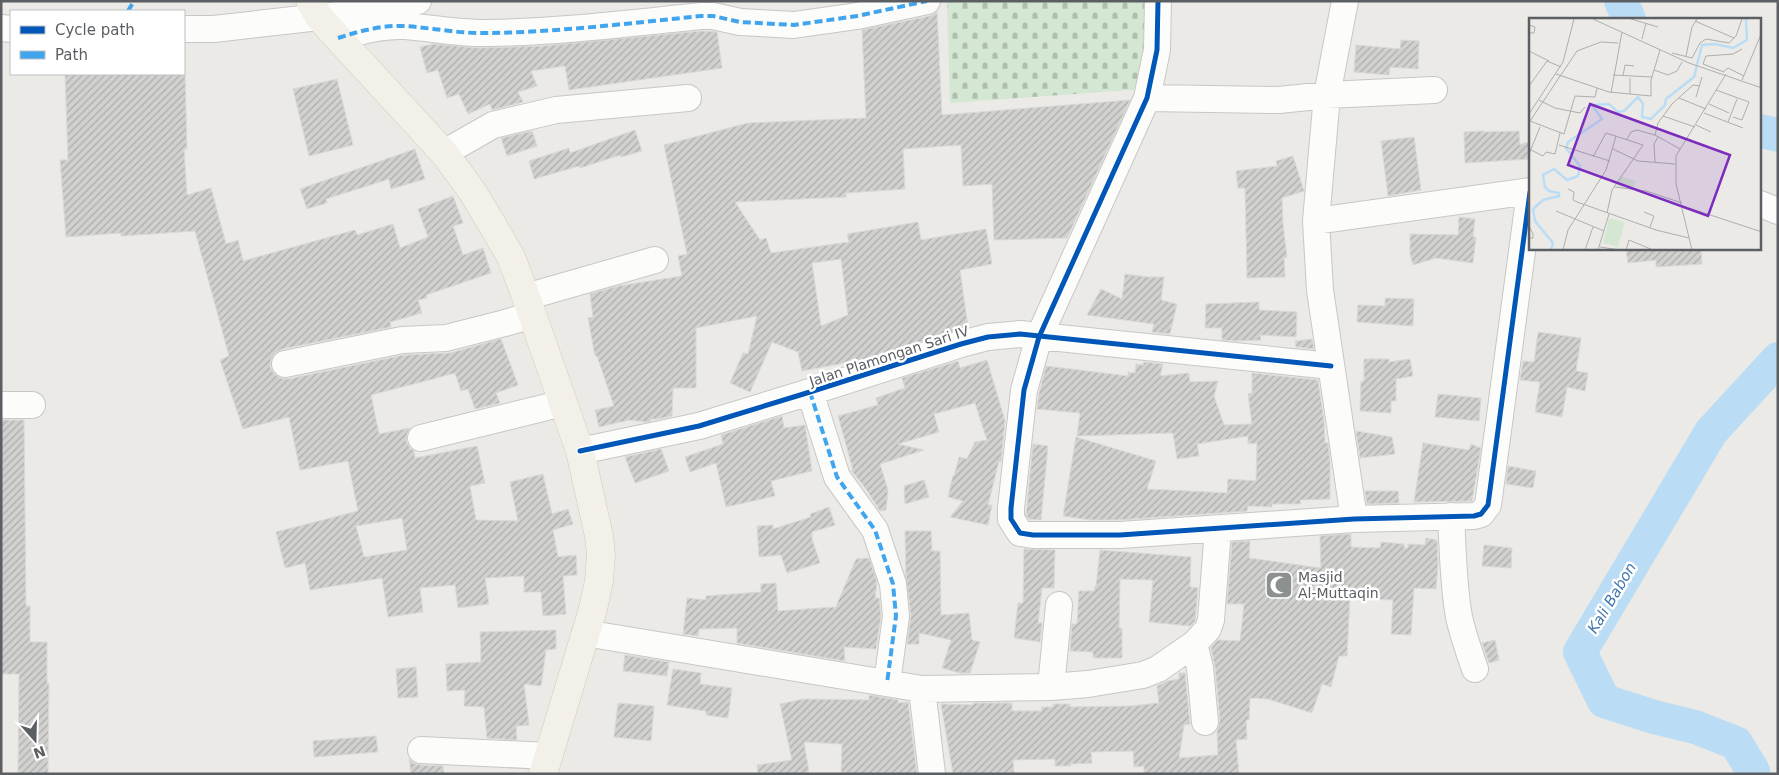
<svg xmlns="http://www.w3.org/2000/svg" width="1779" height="775" viewBox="0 0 1779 775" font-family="'DejaVu Sans',sans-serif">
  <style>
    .cemetery { fill: url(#cemetery-stones) }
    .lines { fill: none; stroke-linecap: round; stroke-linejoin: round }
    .river { stroke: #baddf5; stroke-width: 34 }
    .building { fill: url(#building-hatch); stroke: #dad9d5; fill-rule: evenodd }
    .minor-casing { stroke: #c7c7c7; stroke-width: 28 }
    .major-casing { stroke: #d2cab4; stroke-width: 29 }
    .minor { stroke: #fcfcfb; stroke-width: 26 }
    .major { stroke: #f2f0e8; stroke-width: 28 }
    .quiet { stroke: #40a5ee; stroke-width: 4; stroke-dasharray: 8 4; stroke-linecap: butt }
    .cycleway-casing { stroke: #fff; stroke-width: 8 }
    .cycleway { stroke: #0057b8; stroke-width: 5 }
    .labels { text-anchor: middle; stroke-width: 5; stroke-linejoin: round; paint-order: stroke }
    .street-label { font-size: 14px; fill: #5b5f63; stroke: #fff }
    .poi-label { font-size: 14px; fill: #5b5f63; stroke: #fff; text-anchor: start }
    .water-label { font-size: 15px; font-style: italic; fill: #4278ad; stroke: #fff }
    .inset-river { fill: none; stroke: #baddf5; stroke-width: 2.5 }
    .inset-road { fill: none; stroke: #adaeae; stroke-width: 1 }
    .view { fill: #7b2cbf; fill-opacity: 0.15; stroke: #7b2cbf; stroke-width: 2.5 }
    .inset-edge { fill: none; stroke: #5b5f63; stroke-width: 2.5 }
  </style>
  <defs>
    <pattern id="cemetery-stones" width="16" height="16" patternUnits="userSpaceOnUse" patternTransform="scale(1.25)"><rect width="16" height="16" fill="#d4e7d2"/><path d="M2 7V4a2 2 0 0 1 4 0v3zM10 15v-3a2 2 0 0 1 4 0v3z" fill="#afbeae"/></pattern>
    <pattern id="building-hatch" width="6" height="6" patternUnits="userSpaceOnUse" patternTransform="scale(1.25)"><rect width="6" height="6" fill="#d1d1cf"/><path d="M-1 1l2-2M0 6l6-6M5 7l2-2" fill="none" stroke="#adadac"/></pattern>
  </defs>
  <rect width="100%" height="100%" fill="#ebeae6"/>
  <path class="cemetery" d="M947 1H1150L1144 89 950 103Z"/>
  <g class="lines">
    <path class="river" d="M1621 1 1629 19
      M1760 131 1778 135
      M1751 774 1753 771 1736 743 1695 727 1654 717 1604 701 1580 652 1711 432 1778 359"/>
  </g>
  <path class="building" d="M937 12 942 115 1130 100 1067 238 994 240 992 184 963 186 961 145 903 149 905 189 846 193V197L735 202 760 240 766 238 771 253 849 242 847 234 918 222 921 240 986 229 992 264 960 270 968 327 866 359 802 371 798 352 772 342 750 392 730 383 743 353 748 354 757 316 696 328V388H673L672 416 658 419H650L651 421 646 422 629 420 599 427 595 410 614 406 597 356H595L588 318 593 317 590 294 618 286 682 276 678 256 687 254 664 145 748 123 866 118 862 30 930 16ZM841 259 848 315 821 326 812 263Z
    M702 31 717 32 722 68 569 90 565 66 531 71 537 86 518 92 523 102 492 110 490 104 468 114 459 94 447 98 438 70 427 73 420 47 433 44 479 48 543 46Z
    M1401 40 1419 41 1418 69 1390 67 1389 75 1354 72 1356 45 1400 49Z
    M65 74H185L187 149H184L187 195 211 188 226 244 238 240 243 261 355 230 357 235 393 224 400 248 428 237 418 209 453 196 463 223 453 226 463 255 483 248 491 273 426 295 427 298 418 300 422 313 390 322 391 327 282 349 275 353 271 359 270 367 274 374 280 378 288 379 404 355 450 353 501 339 518 385 496 393 500 403 475 409 468 389 461 391 455 373 433 379 371 395 379 434 410 428 407 434 406 441 410 448 414 451 415 458 477 446 485 483 470 486 476 520 518 521 510 482 543 474 552 514 568 509 573 524 553 530 558 557 576 555 577 575 563 576 566 614 543 616 541 592H524V576L485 578 489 604 458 608 455 585 420 588 423 612 388 617 382 578 310 590 305 563 285 568 276 532 358 511 348 461 300 470 289 417 243 429 220 360 229 356 195 231 121 236V233L66 237 60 160H68ZM402 518 407 550 364 557 356 526Z
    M337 79 353 145 309 156 293 89Z
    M635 130 642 151 621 157 620 155 580 168 579 166 534 179 529 161 569 148 570 153Z
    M532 131 537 146 507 156 501 138Z
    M1484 131V132L1519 131 1520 145 1530 141V159L1465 163 1464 132Z
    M1414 137 1421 190 1388 196 1381 141Z
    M415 149 425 179 391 189 389 179 326 199 327 203 307 209 300 189Z
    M1293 156 1304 191 1282 198 1283 224 1287 257 1284 258 1285 277 1247 278 1245 188H1238L1236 171 1277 166 1276 161Z
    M1459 217 1475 219 1473 237H1476L1473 263 1436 258 1413 265 1410 254V234L1458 235Z
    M1626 249H1701L1702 264 1656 267V260L1628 263Z
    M1125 274 1148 277H1164L1161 300 1177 304 1170 334 1152 332 1154 324 1087 315 1101 289 1122 299Z
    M1385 298 1414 299 1413 326 1357 322 1358 305 1385 306Z
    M1259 302V310L1297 312 1296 337 1260 335 1261 340 1236 341 1222 340V328H1205L1206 304Z
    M1538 332 1581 338 1576 371 1588 373 1585 391 1567 387 1562 417 1535 412 1540 382 1520 380 1523 361 1534 362Z
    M1312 339 1314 349 1296 347 1295 341Z
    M1364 359H1389V362L1410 359 1413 376 1396 379V401H1391V413L1360 411 1361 381H1364Z
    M987 360 1005 421 1001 462 999 461 988 505H992L988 525 950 517 963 501 948 497 953 475 954 476 959 457 967 459 975 442 987 440 975 403 934 414 939 432 898 444 924 450 880 464 888 490 886 510 880 511 866 489 851 470H853L838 416 878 405 876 398 905 388 902 378 958 361 960 368Z
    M1144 362 1163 364 1160 376 1189 373 1190 382 1218 381 1214 396 1224 425 1252 424 1248 394 1252 393V373L1318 380 1324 421 1325 443H1328L1330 462V499L1300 500 1301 504H1272V507L1248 506 1247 511 1119 520H1091L1063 516 1076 437 1156 461 1147 489 1227 493 1228 479 1256 481 1257 443 1248 444V436L1197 444 1199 456 1177 459 1173 433 1077 436 1080 413 1037 409 1039 393 1046 366 1128 376V372L1135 373 1136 364 1143 365Z
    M1438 394 1481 398 1479 421 1435 417Z
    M782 416 784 428 805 425 812 471 771 481 775 496 726 507 716 463 690 472 685 457 723 444 721 435Z
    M1 420H24L26 606H30V642H47V683H49L48 774H18L19 674H1Z
    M1356 431 1392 437 1395 454 1360 458Z
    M1423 443 1469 450 1471 444 1481 448 1472 501 1414 502Z
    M1033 444 1048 446 1041 520 1029 519 1026 515Z
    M661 449 669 471 635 483 625 457Z
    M1508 466 1536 471 1533 488 1506 484Z
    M924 480 929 497 905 504 904 486Z
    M1365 491H1398L1399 503 1367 504Z
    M829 507 835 525 812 532V539L820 563 787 573 781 555 759 557 757 526 773 525V529L811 517 810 514Z
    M905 531H931L932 551H940L941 615 969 613 972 640 980 642 970 673H960L942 668 951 640 919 633V644H907L911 615 906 576Z
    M1351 534V547L1380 548 1381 542 1404 544V548H1408V544L1425 545 1426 538 1437 540 1438 564 1436 589 1414 588 1411 635 1391 634 1393 600 1350 598 1347 656H1339L1331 687 1322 684 1312 713 1268 699 1250 698 1249 720H1246L1247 739 1236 740 1239 774H1144V766L1134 767 1133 751 1091 752 1092 763 1071 764V766H1055V759L1013 760 1014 774H953L941 704 973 705V703H1012V711H1042L1041 707H1053V704H1070V707L1131 706 1159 703 1157 686 1168 681 1179 679V673H1185L1190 724 1184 725 1179 758 1218 755 1217 731 1220 721 1215 667 1211 648 1218 640 1240 641 1244 604H1227L1232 542 1250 541 1249 558 1321 568 1320 536Z
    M1484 545 1512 548 1511 568 1482 566Z
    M1024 549 1055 550 1054 588H1042L1038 623H1042L1040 642 1014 638 1018 603H1023Z
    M1100 550 1191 557 1190 587 1198 588 1195 621 1190 626 1149 622 1153 580 1120 579 1119 628H1122V658H1093V652L1070 651 1072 624H1077L1079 591H1094L1095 586H1096Z
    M869 558 877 582 875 598H879L881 616 876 649 844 647 845 661 737 643V628L699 629 698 636 683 634 687 598 706 600V596L761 592V584L776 583 778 611 834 607 835 609 856 559Z
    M556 630V649L546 650 541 686 524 684 529 725 516 726 517 740 487 738 484 707 464 706 465 690 447 691 446 664 481 662 480 632Z
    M1495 640 1499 660 1489 663 1482 643Z
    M625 655 669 662 667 676 623 671Z
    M416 667 418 697 398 698 396 669Z
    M673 669 701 673 700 684 732 688 728 718 706 715V711L667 705Z
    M869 695 898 700V703L908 702 917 774H841L842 744 804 742 809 772 798 774H758L757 765 792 760 780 704 804 699 869 700Z
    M618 703 654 706 651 741 614 737Z
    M376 736 378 752 314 757 313 741Z
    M409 759 413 763 420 765 443 766 444 774H411Z"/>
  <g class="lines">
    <g class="minor-casing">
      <path id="minor" d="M1158 1 1157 50 1147 98 1039 337 1024 390 1011 508V519L1020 533 1033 535H1120L1354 519 1474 516 1481 514 1488 505 1530 192
        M1345 1 1327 95 1316 221 1320 290 1354 519
        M1 28 11 29
        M184 29H214L337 15 418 1
        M338 38C360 31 382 25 405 26 433 28 461 34 489 33 559 32 631 23 701 16H713L740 22 794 25 857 16 927 1
        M1147 98 1279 100 1327 95 1434 90
        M444 153 493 125 556 110 688 98
        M1760 204 1778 211
        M1316 221 1530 191
        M526 297 655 260
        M285 364 402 340 446 338 505 323 532 315
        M810 392 837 477 875 530 893 584 896 616 887 683
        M1 405H32
        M421 438 563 403
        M580 451 699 426 810 392 961 344 988 337 1020 334 1331 366
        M1451 516C1453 550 1453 584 1459 617 1463 635 1469 652 1475 669
        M585 633 922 689 1051 687 1088 684 1143 675 1158 669 1194 644 1208 629 1211 620 1218 529
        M1194 644 1200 668 1205 722
        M1051 687 1059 605
        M922 689 932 774
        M421 750 548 756"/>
    </g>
    <g class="major-casing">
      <path id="major" d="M310 1 319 17 338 38 444 153 472 191 493 226 511 257 526 297 580 451 599 536 601 554 599 581 593 609 543 774"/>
    </g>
    <use href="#minor" class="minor"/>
    <use href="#major" class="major"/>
    <path class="quiet" d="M128 11 134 1
      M338 38C360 31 382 25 405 26 433 28 461 34 489 33 559 32 631 23 701 16H713L740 22 794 25 857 16 927 1
      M810 392 837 477 875 530 893 584 896 616 887 683"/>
    <g class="cycleway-casing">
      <path id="cycleway" d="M1158 1 1157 50 1147 98 1039 337 1024 390 1011 508V519L1020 533 1033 535H1120L1354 519 1474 516 1481 514 1488 505 1530 192
        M580 451 699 426 810 392 961 344 988 337 1020 334 1331 366"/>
    </g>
    <use href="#cycleway" class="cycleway"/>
  </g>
  <defs>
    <g id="mosque-square" transform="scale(1.4375)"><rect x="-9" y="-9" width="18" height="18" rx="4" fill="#8d9091" stroke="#fff"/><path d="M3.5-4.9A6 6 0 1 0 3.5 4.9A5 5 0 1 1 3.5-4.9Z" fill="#fff"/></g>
  </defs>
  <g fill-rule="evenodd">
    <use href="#mosque-square" x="1279" y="585"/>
  </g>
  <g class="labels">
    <g class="street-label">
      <text transform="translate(889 356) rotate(-18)" y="5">Jalan Plamongan Sari IV</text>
    </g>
    <g class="poi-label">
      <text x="1298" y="582">Masjid<tspan x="1298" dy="16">Al-Muttaqin</tspan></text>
    </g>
    <g class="water-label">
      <text transform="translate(1612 598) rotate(-59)" y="5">Kali Babon</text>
    </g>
  </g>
  <g transform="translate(1529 18)">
    <rect width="232" height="232" fill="#ebeae6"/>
    <path d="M91 158 107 163 104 171 87 168Z" fill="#d4e7d2"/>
    <path d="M80 200 96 204 89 229 74 225Z" fill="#d4e7d2"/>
    <path class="inset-river" d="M22 232 24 225 6 203 4 191 14 182 30 178V175L20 173 16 169 14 157 25 151 38 162 49 158 51 148 37 130 39 124 73 101 63 87 80 86 89 94 95 93 109 79 114 86 113 99 122 101 136 87 137 81 165 59 173 27 186 26 204 30 218 22 217 1"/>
    <path class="inset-road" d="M64 1 160 45 233 70M102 1 129 9M166 3 205 20M0 7 6 9 5 15H0M113 21 117 5M0 33 20 43M143 35 163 40 171 25 177 21 200 25 207 18 213 1M157 38 163 9 168 1M125 52 139 57 148 53 153 44M194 54 199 50 215 58M195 54 174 46 177 38 204 36 213 31M27 56 80 74 122 78V62L131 32M84 57 123 59M94 58 96 47 105 48M101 60V76M213 62 233 14M0 68 18 43 32 49M187 72 220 84 213 102 204 99M82 75 93 14M167 79 173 59M150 80 177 91M10 82 26 90 51 95 56 89M180 86 200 95M175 95 214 110M0 96 34 44 45 1M134 98 166 109M1 103 48 33 72 24 89 25M1 103 35 116 46 78 66 79 68 70M199 104 208 81M167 107 182 114M126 117 129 105 143 86 164 67 171 68M98 121 102 114 108 112 126 117 151 131M30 127 81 143M0 131 14 138 17 134 26 136 31 115M84 131 109 143 146 146M0 136 11 109M64 139 77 115 114 127 83 172 78 195M126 144 125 126 129 119M86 169 117 173 153 185M39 171 45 174 44 182 48 184 127 212 160 220M154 188 233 214M27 193 75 213M115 194 125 198 121 209M0 208 4 216V220H0M71 229 91 232M34 232 39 212 77 152 87 118M56 232 64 209M69 232 80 196M97 232 100 222 124 232M163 232 147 166V138L197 56"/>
    <path class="view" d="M61 86 201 137 179 198 39 147Z"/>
    <rect width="232" height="232" class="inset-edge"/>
  </g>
  <rect width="1779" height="775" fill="none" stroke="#5b5f63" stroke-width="5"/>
  <rect x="10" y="10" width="175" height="65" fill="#ffffff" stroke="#bdbfc1"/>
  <rect x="20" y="26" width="25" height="8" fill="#0057b8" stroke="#bdbfc1"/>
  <text x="55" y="35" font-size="15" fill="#5b5f63">Cycle path</text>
  <rect x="20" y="51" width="25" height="8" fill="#40a5ee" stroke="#bdbfc1"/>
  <text x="55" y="60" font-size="15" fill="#5b5f63">Path</text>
  <g transform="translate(35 740) rotate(160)" stroke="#ffffff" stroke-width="4" paint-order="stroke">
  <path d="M0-4L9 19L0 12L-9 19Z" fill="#5b5f63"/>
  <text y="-8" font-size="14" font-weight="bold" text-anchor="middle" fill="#5b5f63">N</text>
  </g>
</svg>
